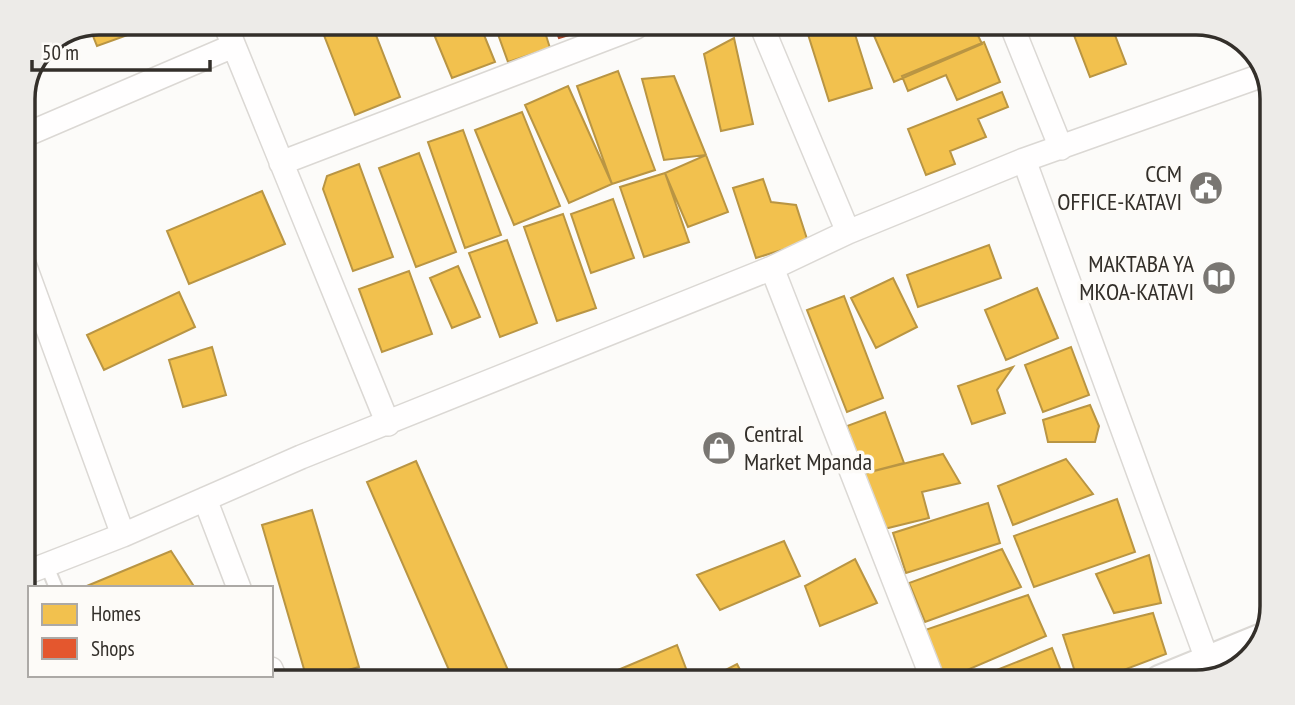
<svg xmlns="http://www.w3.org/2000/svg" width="1295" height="705" viewBox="0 0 1295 705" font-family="'PT Sans Narrow',sans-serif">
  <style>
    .homes { fill: #f2c14e; stroke: #b99543; stroke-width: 2 }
    .shops { fill: #e4572e; stroke: #af4b2d; stroke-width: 2 }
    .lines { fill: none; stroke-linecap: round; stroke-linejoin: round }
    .lane-casing { stroke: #dbd8d4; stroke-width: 16 }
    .street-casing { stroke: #dbd8d4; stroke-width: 26 }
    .secondary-casing { stroke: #dbd8d4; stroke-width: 37 }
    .lane { stroke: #fffefe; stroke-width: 12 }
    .street { stroke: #fffefe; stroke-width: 23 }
    .secondary { stroke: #fffefe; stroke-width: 33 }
    .labels { text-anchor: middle; stroke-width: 7; stroke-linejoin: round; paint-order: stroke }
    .poi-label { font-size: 24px; fill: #332f2a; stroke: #fdfbf8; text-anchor: end }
    .rim { fill: none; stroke: #332f2a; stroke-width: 3.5 }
  </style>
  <rect width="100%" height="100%" fill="#fcfbf9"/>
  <path class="homes" d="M98 23H136L139 31 97 46 89 26Z
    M320 25H372L400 97 355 115Z
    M450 25H480L495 62 452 78 433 32Z
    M495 26H543L550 48 508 62Z
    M806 28H853L872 88 829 101Z
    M879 28 975 29 982 44 894 82 872 31Z
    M1072 30H1113L1126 64 1090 77Z
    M734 38 753 124 721 131 704 54Z
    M984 42 1000 82 957 100 946 75 908 91 902 76Z
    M618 71 655 170 612 184 577 86Z
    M674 76 706 155 664 160 642 79Z
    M568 86 612 184 569 203 525 105Z
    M1002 92 1008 107 978 119 986 137 950 151 955 164 926 175 908 129Z
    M522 112 560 206 514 225 475 130Z
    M463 130 501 235 465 248 428 142Z
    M419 153 456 252 416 267 379 168Z
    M706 155 728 212 688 227 665 173Z
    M359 164 393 257 353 271 323 189 327 176Z
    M665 173 689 242 644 257 620 187Z
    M763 179 771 202 796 205 808 242 756 258 733 188Z
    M262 191 285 244 189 284 167 231Z
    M613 199 634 258 591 273 571 214Z
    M563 214 596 308 557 321 524 227Z
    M507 240 537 323 500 337 469 253Z
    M989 245 1001 278 918 307 907 275Z
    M458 266 480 317 452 328 430 278Z
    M409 271 432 334 382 352 359 289Z
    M893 278 917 327 876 348 851 298Z
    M1037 288 1058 338 1006 360 985 310Z
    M179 292 195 327 104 370 87 335Z
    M844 296 883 398 847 412 807 310Z
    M212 347 226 395 183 407 169 360Z
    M1071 347 1089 395 1043 412 1025 365Z
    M1013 367 997 390 1005 413 972 424 958 386Z
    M1090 405 1099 426 1095 442H1048L1043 420Z
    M885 412 904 463 862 474 847 426Z
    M943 454 960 483 922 492 929 518 876 531 862 474Z
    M1066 459 1093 494 1013 525 998 486Z
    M416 461 511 677H452L367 482Z
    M1117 499 1135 552 1034 587 1014 536Z
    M988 503 1000 543 906 573 893 533Z
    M312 510 359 667 326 676H306L262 525Z
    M784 541 800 576 720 610 697 575Z
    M1002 549 1021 587 925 622 909 583Z
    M171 551 195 588H82Z
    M1149 555 1161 603 1114 613 1096 574Z
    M855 559 877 603 820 626 805 586Z
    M1028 595 1046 636 944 680 925 630Z
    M1153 613 1166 654 1092 682 1078 681 1063 635Z
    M677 645 690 679 599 678Z
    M1052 648 1065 681H969Z
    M737 664 745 679H708Z"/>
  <path class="shops" d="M554 26H580L582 31 559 38Z"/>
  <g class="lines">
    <g class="lane-casing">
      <path id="lane" d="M47 566 56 588"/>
    </g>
    <g class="street-casing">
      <path id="street" d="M225 24 388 424
        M762 27 848 232
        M1013 29 1061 148
        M23 136 233 46
        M1024 160 1208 662
        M281 163 636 27
        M23 261 123 535
        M772 268 933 680
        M205 499 239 588
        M23 574 123 535 301 457 772 268 848 232 1024 160 1266 74
        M271 669 274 676"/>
    </g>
    <g class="secondary-casing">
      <path id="secondary" d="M1161 682 1264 640"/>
    </g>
    <use href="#lane" class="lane"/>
    <use href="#street" class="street"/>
    <use href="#secondary" class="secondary"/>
  </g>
  <defs>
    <g id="civic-disc" transform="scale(1.75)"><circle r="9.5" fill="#797672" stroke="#fdfbf8"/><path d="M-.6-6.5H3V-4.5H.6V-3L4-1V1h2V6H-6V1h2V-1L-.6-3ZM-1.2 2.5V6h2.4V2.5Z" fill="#fff"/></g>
    <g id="library-disc" transform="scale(1.75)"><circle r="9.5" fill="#797672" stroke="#fdfbf8"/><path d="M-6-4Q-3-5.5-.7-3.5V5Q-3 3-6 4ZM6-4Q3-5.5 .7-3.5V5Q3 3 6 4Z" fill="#fff"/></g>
    <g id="shop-disc" transform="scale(1.75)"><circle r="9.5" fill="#797672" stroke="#fdfbf8"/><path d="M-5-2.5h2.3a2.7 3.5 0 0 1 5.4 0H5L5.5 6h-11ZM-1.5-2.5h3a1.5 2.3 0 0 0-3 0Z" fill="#fff"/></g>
  </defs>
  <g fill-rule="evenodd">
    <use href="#civic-disc" x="1206" y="188"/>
    <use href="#library-disc" x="1219" y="278"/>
    <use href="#shop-disc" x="719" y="448"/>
  </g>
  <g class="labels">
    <g class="poi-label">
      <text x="1182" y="182">CCM<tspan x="1182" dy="28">OFFICE-KATAVI</tspan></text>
      <text x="1194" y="272">MAKTABA YA<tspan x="1194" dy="28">MKOA-KATAVI</tspan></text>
      <text x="744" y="442" text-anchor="start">Central<tspan x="744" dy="28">Market Mpanda</tspan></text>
    </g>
  </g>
  <path d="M0 0H1295V705H0ZM99 35H1196A64 64 0 0 1 1260 99V606A64 64 0 0 1 1196 670H99A64 64 0 0 1 35 606V99A64 64 0 0 1 99 35Z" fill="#edebe8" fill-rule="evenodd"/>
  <path class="rim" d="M99 35H1196A64 64 0 0 1 1260 99V606A64 64 0 0 1 1196 670H99A64 64 0 0 1 35 606V99A64 64 0 0 1 99 35Z"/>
  <rect x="28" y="586" width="245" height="91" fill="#fdfbf8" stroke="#aca9a6" stroke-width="2"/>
  <rect x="42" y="604" width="35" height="21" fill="#f2c14e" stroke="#aca9a6" stroke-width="2"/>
  <text x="91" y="621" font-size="21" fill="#332f2a">Homes</text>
  <rect x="42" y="638" width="35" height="21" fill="#e4572e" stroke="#aca9a6" stroke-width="2"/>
  <text x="91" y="656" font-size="21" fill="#332f2a">Shops</text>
  <path d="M32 60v10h178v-10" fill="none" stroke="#332f2a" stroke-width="3.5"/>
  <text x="42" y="60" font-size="21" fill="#332f2a" stroke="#fdfbf8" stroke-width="5" paint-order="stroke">50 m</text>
</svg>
